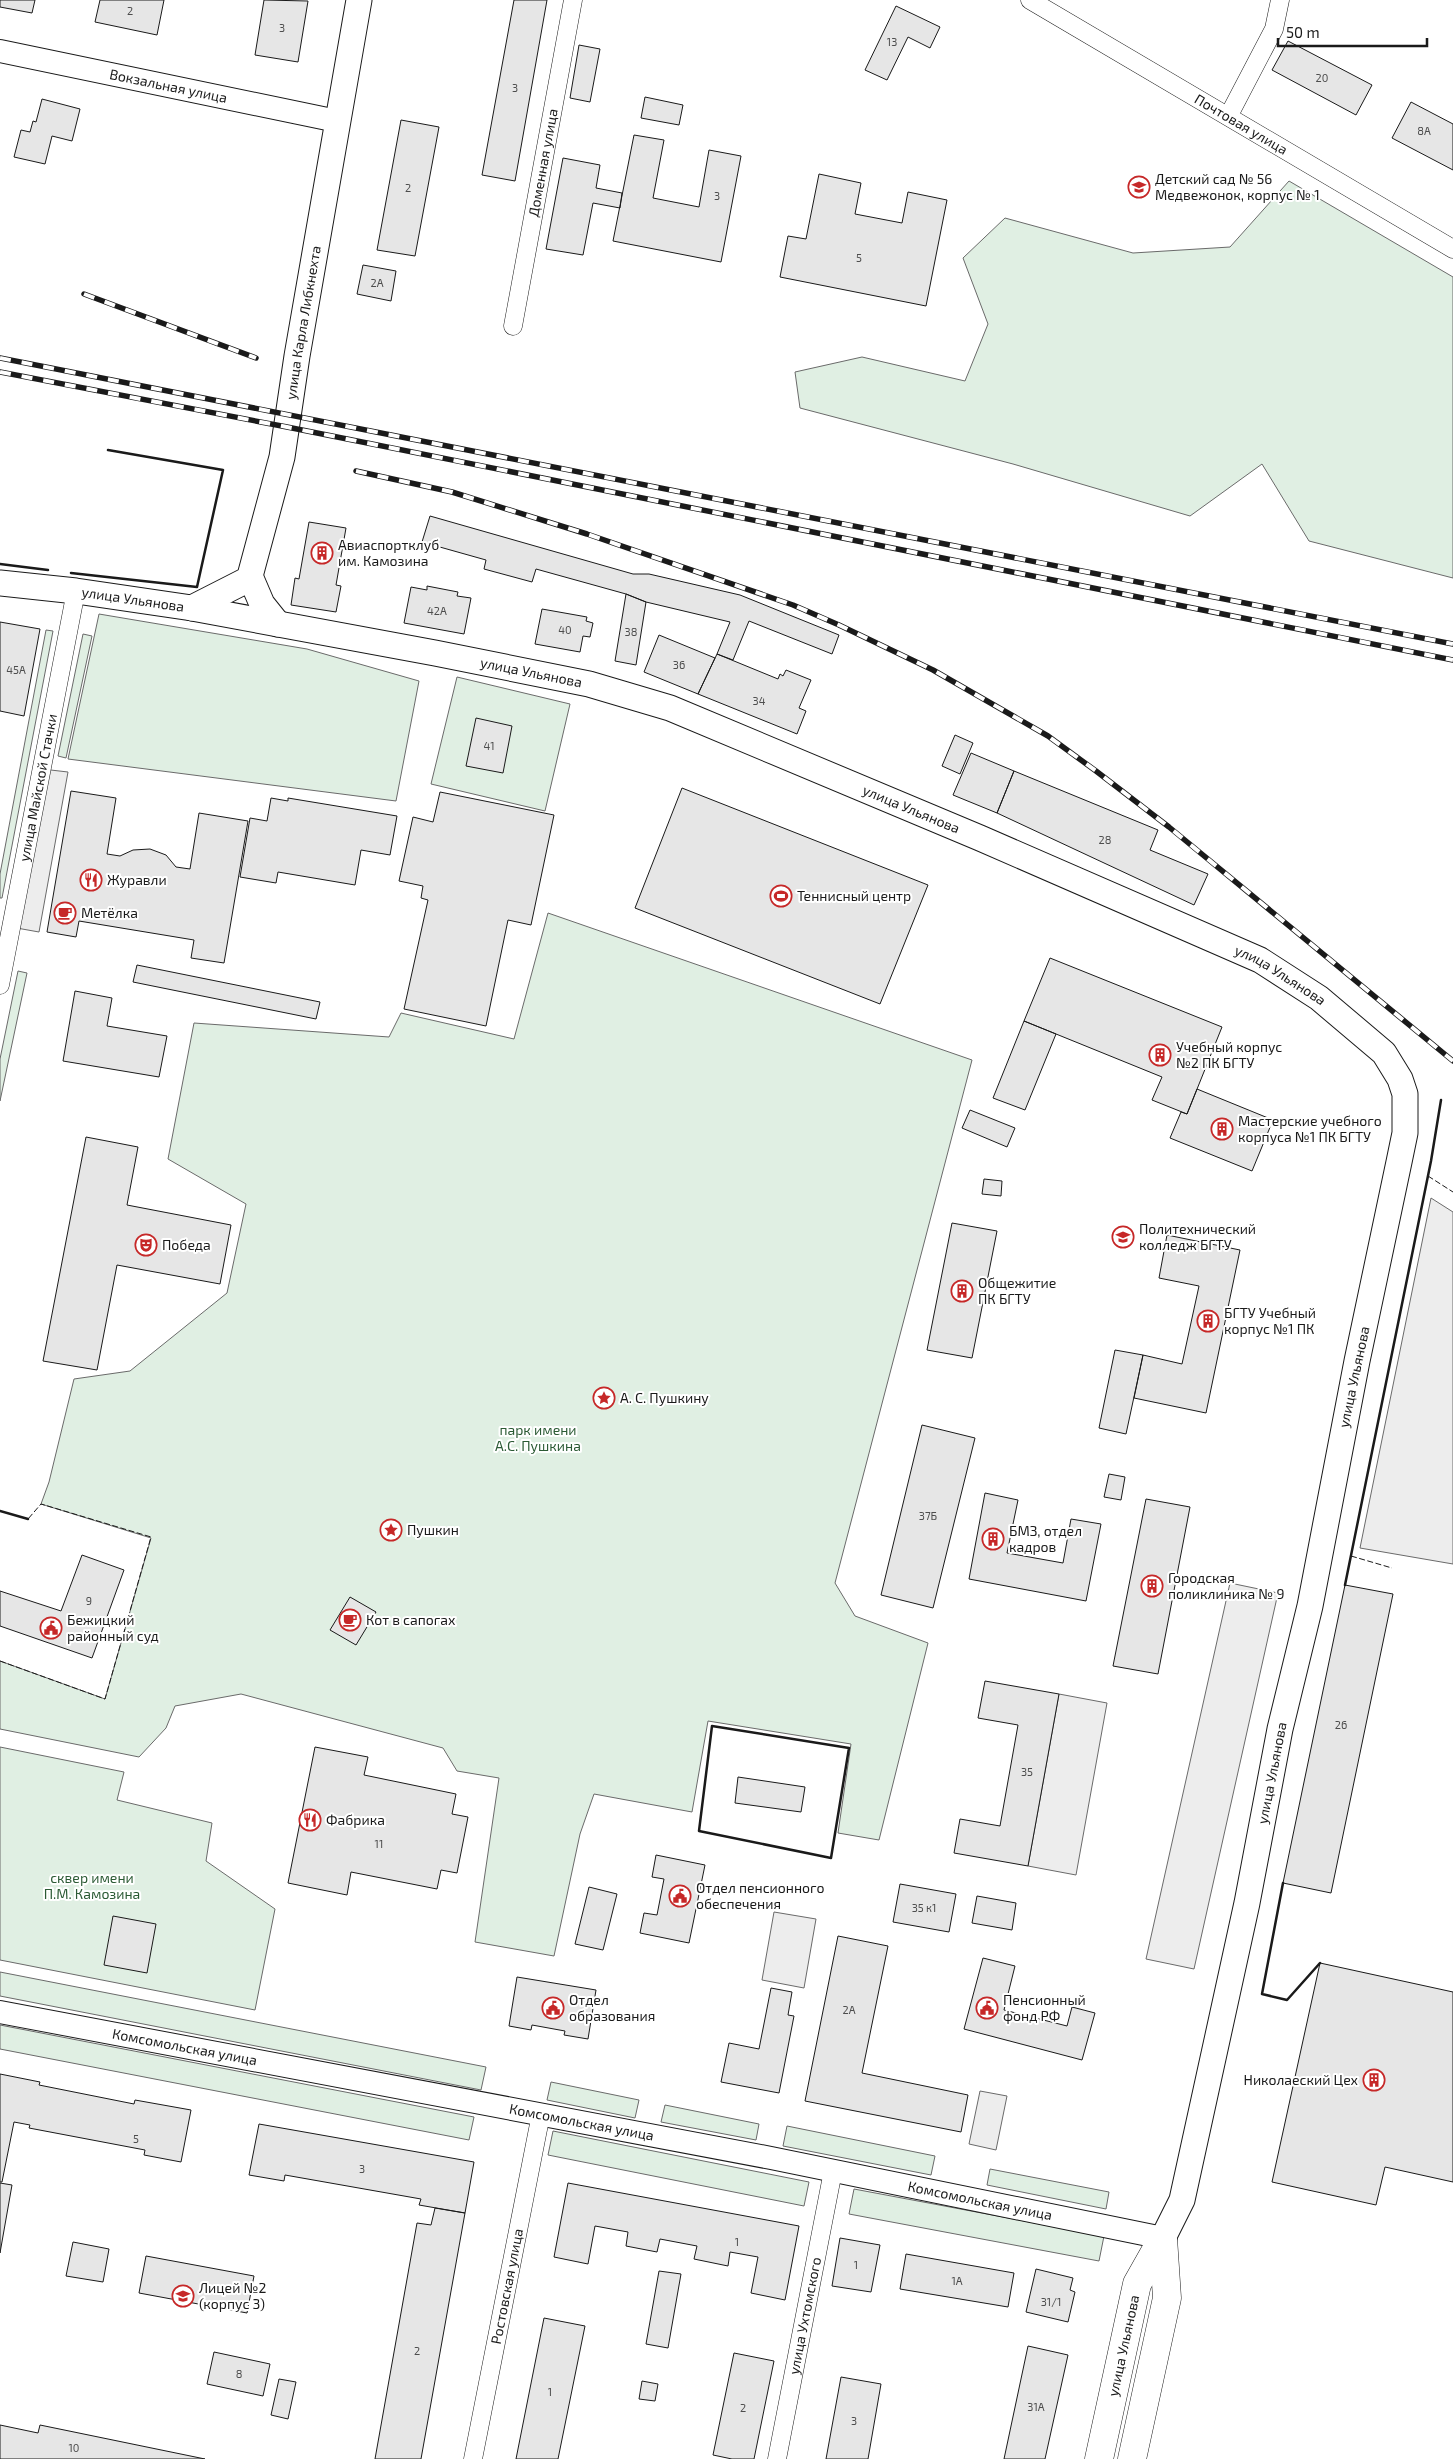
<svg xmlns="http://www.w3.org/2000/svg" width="1453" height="2459" viewBox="0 0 1453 2459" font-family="'Exo 2',sans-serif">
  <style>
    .green { fill: #e0efe3; stroke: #6a6a6a }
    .parking { fill: #ededed; stroke: #6a6a6a }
    .building { fill: #e6e6e6; stroke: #1a1a1a }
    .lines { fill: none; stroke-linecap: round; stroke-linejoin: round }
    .minor-casing { stroke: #1a1a1a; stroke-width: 19 }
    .tertiary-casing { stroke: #1a1a1a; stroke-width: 24 }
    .secondary-casing { stroke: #1a1a1a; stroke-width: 27 }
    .primary-casing { stroke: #1a1a1a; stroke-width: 29 }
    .minor { stroke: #fff; stroke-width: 18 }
    .tertiary { stroke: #fff; stroke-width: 22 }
    .secondary { stroke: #fff; stroke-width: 25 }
    .primary { stroke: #fff; stroke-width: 28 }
    .rail-casing { stroke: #1a1a1a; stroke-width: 5.5 }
    .rail { stroke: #fff; stroke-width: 4; stroke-dasharray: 11; stroke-linecap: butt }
    .fence { stroke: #1a1a1a; stroke-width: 1; stroke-dasharray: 6 2.5; stroke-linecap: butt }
    .wall { stroke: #1a1a1a; stroke-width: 2.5 }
    .labels { text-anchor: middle; stroke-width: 4; stroke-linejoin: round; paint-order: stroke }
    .number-label { font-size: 11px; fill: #4d4d4d }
    .street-label { font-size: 14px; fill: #1a1a1a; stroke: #fff }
    .poi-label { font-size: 14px; fill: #1a1a1a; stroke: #fff; text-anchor: start }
    .park-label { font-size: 14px; fill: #2b5a34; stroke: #fff }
  </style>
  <rect width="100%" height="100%" fill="#fff"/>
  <path class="green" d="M1289 181 1453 277V578L1309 541 1262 464 1190 516 1013 464 800 408 795 372 862 357 965 381 988 324 963 258 1005 218 1133 253 1230 247Z
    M99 614 307 649 419 681 396 801 68 759Z
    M46 630 53 631 2 898H0V874Z
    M83 634 92 636 66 758 58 756Z
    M457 677 570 704 545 811 431 784Z
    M548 913 972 1060 835 1583 855 1616 928 1643 879 1840 838 1833 851 1744 708 1721 692 1812 594 1794 580 1834 554 1956 475 1942 499 1778 457 1771 443 1748 241 1694 175 1706 166 1728 139 1757 0 1729V1661L105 1699 151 1538 41 1504 49 1482 74 1379 130 1371 227 1293 246 1204 168 1159 194 1023 389 1037 401 1013 514 1039Z
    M18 971 27 973 0 1101V1059Z
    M0 1747 124 1772 117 1800 212 1823 206 1861 275 1909 255 2010 0 1960Z
    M0 1972 486 2067 481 2090 0 1996Z
    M0 2025 474 2117 469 2140 0 2049Z
    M551 2082 639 2100 635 2118 547 2100Z
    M665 2105 759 2124 756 2140 661 2122Z
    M787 2126 935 2156 931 2175 783 2146Z
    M553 2131 809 2182 804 2206 548 2155Z
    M990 2169 1109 2192 1106 2209 987 2185Z
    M854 2189 1104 2236 1099 2261 849 2214Z"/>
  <path class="parking" d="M42 769 68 772 39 932 11 927Z
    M1431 1198 1453 1212V1564L1360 1548Z
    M1230 1583 1278 1593 1194 1969 1146 1959Z
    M1059 1694 1107 1703 1076 1875 1028 1866Z
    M774 1912 816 1919 804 1988 762 1980Z
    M980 2091 1007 2096 996 2150 969 2144Z"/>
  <path class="building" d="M0 0H35L32 13 0 7Z
    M100 0H164L157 35 95 22Z
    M264 0 308 1 298 62 255 55Z
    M514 0H547L515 181 482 175Z
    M896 6 940 27 930 48 908 37 887 80 865 70Z
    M1288 41 1372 85 1356 115 1272 70Z
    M579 45 600 49 590 102 570 98Z
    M645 97 683 105 679 125 641 118Z
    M42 99 80 109 72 141 52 136 45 164 14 157 21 130 30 132 33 121 36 122Z
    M1411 102 1453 124V170L1392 138Z
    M401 120 439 127 415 256 377 250Z
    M634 135 664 140 653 198 699 207 709 150 741 156 721 262 613 241Z
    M563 158 600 165 596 188 622 193 620 208 593 203 583 255 546 249Z
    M819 174 861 183 855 214 902 223 908 192 947 200 926 306 780 277 788 236 806 239Z
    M363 265 396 271 391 301 357 294Z
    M430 516 633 574H649L740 595 839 635 832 654 749 621 733 660 717 654 730 622 646 602 626 594 536 569 532 582 484 569 486 560 422 542Z
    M309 522 346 528 336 585 341 586 336 612 291 605 295 578 299 579Z
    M427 586 458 592 457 596 471 598 464 634 404 623 411 587 427 590Z
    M626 594 646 602 636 665 615 661Z
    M542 609 587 617 586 621 593 623 590 637 583 636 580 652 535 644Z
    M0 622 40 629 24 716 0 711Z
    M659 635 715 658 698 694 644 672Z
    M717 654 778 679 780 674 783 676 786 670 811 680 799 708 806 711 797 734 698 694Z
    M476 718 512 726 503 773 466 766Z
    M955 735 973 743 960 774 942 766Z
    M971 753 1014 771 997 813 953 795Z
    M1014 771 1158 830 1150 850 1208 874 1194 905 997 813Z
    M682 788 928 885 880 1004 635 908Z
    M71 791 116 798 107 854 120 856 133 850 150 849 166 855 176 867 190 869 199 813 248 821 224 963 191 958 194 940 79 921 76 937 47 932Z
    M440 792 554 815 531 925 508 920 486 1026 404 1009 428 900 421 898 423 886 399 881 413 817 433 822Z
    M271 798 288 801V798L397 816 390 855 361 850 355 885 278 872 276 883 240 877 250 818 267 821Z
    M1050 958 1222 1027 1187 1114 1152 1100 1162 1077 1024 1021Z
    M137 965 320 1002 316 1019 133 982Z
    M75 991 112 998 107 1026 167 1036 159 1077 63 1061Z
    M1024 1021 1056 1034 1025 1110 993 1098Z
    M1197 1089 1273 1120 1252 1171 1170 1138 1181 1112 1187 1114Z
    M970 1110 1015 1128 1007 1147 962 1128Z
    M86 1137 138 1147 127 1205 231 1225 220 1284 117 1265 97 1370 43 1361Z
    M984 1179 1002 1181 1001 1196 982 1194Z
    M952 1223 997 1231 972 1358 927 1350Z
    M1167 1235 1240 1250 1206 1413 1134 1398 1143 1355 1182 1364 1199 1286 1159 1278Z
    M1115 1350 1143 1355 1126 1434 1099 1428Z
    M922 1425 975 1438 933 1608 881 1595Z
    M1109 1474 1125 1477 1121 1500 1104 1497Z
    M985 1493 1018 1500 1007 1553 1063 1563 1071 1519 1101 1524 1086 1601 969 1579Z
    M1146 1499 1190 1507 1158 1674 1113 1666Z
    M82 1555 124 1570 92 1658 0 1626V1591L61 1611Z
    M1345 1585 1393 1594 1331 1893 1283 1883Z
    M350 1597 376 1612 356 1645 330 1630Z
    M985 1681 1059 1694 1028 1866 954 1853 960 1819 1000 1826 1018 1725 978 1718Z
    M315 1747 368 1757 364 1775 456 1794 452 1814 468 1817 457 1873 441 1870 437 1889 351 1872 347 1895 288 1883Z
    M738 1777 805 1787 801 1812 735 1803Z
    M656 1855 705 1865 689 1943 640 1933 644 1913 657 1915 664 1879 652 1877Z
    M900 1884 956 1894 949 1932 893 1922Z
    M589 1887 617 1894 603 1950 575 1944Z
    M977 1896 1016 1903 1012 1930 972 1923Z
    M113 1916 156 1924 147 1973 104 1965Z
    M838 1936 888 1946 862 2073 968 2095 961 2132 805 2101Z
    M983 1958 1015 1966 1004 2010 1067 2026 1072 2007 1095 2013 1082 2060 964 2029Z
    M1320 1963 1453 1992V2182L1385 2167 1376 2205 1272 2182Z
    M517 1977 596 1990 588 2039 564 2035 565 2031 532 2025 531 2030 509 2026Z
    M771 1988 792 1992 788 2015 794 2016 779 2093 721 2082 729 2043 759 2049Z
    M0 2074 40 2082 39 2085 134 2104 135 2100 191 2110 181 2162 144 2155 145 2150 29 2128 30 2125 14 2122 2 2182H0Z
    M259 2124 474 2162 465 2213 419 2205 421 2199 285 2175 284 2181 249 2175Z
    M0 2183 12 2185 0 2253Z
    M568 2183 799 2226 785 2300 751 2293 758 2257 730 2252 728 2266 694 2259 697 2246 660 2239 657 2252 626 2246 628 2232 595 2226 588 2264 554 2257Z
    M435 2208 465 2213 421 2459H375L417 2223 431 2225Z
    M840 2238 880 2245 871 2292 832 2286Z
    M73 2242 109 2249 103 2282 66 2276Z
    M906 2254 1014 2273 1008 2307 900 2289Z
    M146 2256 254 2276 247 2313 139 2293Z
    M1036 2269 1073 2278 1070 2290 1075 2292 1068 2322 1026 2312Z
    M659 2271 681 2274 668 2348 646 2344Z
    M544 2318 585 2326 558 2459H516Z
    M1028 2346 1068 2355 1045 2459H1004Z
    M214 2352 270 2364 263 2396 207 2384Z
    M734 2353 774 2361 754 2459H732L713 2455Z
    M841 2377 881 2384 868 2459H826Z
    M279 2379 296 2382 288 2419 271 2415Z
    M642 2381 658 2384 655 2401 639 2399Z
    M0 2425 38 2433 40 2425 205 2459H0Z"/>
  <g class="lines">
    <g class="minor-casing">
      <g id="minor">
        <path id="s1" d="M1030 0 1453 249"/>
        <path d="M1229 115 1274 29 1280 0"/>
        <path id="s2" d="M513 326 573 0"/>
        <path id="s3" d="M0 985 76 591"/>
        <path id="s4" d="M473 2459 541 2114"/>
        <path id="s5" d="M777 2459 833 2171"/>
      </g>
    </g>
    <g class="tertiary-casing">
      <g id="tertiary">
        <path id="s6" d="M0 51 337 121"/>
        <path id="s7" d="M0 2012 771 2158 1163 2238"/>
      </g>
    </g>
    <g class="secondary-casing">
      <g id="secondary">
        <path d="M250 576 262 604 278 624"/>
        <path id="s8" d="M0 583 76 591 192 608 435 653 589 684 670 708 980 838 1260 960 1319 998 1384 1053 1400 1079 1405 1094V1133L1399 1162 1357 1361 1310 1606 1280 1729 1247 1903 1182 2200 1163 2238"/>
        <path id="s9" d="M192 608 247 580 250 576 282 457 297 356 359 0"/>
      </g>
    </g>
    <g class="primary-casing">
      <g id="primary">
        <path id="s10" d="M1099 2459 1137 2284 1163 2238"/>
        <path d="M1132 2459 1167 2298 1163 2238"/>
      </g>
    </g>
    <use href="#minor" class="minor"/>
    <use href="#tertiary" class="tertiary"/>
    <use href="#secondary" class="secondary"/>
    <use href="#primary" class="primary"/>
    <g class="rail-casing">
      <path id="rail" d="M84 294 256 358
        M0 358 1453 644
        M0 372 287 427 1453 660
        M356 471 452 492 587 534 793 605 839 625 933 670 1048 736 1096 771 1169 827 1453 1061"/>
    </g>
    <use href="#rail" class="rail"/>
    <path class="fence" d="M1428 1176 1453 1192
      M1351 1556 1392 1568
      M0 1661 105 1699 151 1537 41 1504 28 1519"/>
    <path class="wall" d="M0 564 48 570
      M71 573 197 587 223 470 108 450
      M0 1511 28 1519
      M1345 1585 1431 1161 1441 1100
      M712 1726 849 1748 831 1858 699 1831Z
      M1283 1883 1262 1994 1287 2000 1320 1963"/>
  </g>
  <defs>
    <g id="school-ring" transform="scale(1.125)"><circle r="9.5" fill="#fff" stroke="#c62828" stroke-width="1.5"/><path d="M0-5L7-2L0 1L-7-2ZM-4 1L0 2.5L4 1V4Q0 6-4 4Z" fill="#c62828"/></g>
    <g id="building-ring" transform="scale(1.125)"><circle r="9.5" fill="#fff" stroke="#c62828" stroke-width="1.5"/><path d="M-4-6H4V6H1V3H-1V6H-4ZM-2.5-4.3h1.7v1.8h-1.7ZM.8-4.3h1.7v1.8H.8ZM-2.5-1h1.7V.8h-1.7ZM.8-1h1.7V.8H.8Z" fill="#c62828"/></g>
    <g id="restaurant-ring" transform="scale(1.125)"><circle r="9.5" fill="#fff" stroke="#c62828" stroke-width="1.5"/><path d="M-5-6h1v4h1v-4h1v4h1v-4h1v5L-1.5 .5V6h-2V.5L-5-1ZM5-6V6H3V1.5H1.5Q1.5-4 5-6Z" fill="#c62828"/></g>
    <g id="stadium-ring" transform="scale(1.125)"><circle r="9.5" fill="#fff" stroke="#c62828" stroke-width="1.5"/><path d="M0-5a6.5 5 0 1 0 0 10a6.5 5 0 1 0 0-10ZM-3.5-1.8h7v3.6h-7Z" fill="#c62828"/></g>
    <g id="cafe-ring" transform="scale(1.125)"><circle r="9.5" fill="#fff" stroke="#c62828" stroke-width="1.5"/><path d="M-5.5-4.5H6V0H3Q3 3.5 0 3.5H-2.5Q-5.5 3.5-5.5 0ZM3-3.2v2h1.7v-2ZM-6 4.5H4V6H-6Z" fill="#c62828"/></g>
    <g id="university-ring" transform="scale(1.125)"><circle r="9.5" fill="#fff" stroke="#c62828" stroke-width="1.5"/><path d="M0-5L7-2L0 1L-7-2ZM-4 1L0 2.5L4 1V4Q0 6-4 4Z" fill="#c62828"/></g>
    <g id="theatre-ring" transform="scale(1.125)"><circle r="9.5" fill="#fff" stroke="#c62828" stroke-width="1.5"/><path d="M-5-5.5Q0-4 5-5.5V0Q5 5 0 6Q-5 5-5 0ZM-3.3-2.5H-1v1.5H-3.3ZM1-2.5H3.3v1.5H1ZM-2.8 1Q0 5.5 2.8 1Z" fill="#c62828"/></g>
    <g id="sight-ring" transform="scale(1.125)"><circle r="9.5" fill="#fff" stroke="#c62828" stroke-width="1.5"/><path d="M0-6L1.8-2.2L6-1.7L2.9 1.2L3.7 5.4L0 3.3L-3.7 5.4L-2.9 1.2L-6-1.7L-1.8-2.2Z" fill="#c62828"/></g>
    <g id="civic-ring" transform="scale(1.125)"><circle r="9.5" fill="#fff" stroke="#c62828" stroke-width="1.5"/><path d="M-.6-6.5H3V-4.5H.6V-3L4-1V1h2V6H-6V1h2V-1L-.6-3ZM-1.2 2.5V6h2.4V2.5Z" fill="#c62828"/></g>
  </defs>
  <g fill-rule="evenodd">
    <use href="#school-ring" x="1139" y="187"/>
    <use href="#building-ring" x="322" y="553"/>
    <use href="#restaurant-ring" x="91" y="880"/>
    <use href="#stadium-ring" x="781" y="896"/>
    <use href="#cafe-ring" x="65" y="913"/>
    <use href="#building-ring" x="1160" y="1055"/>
    <use href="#building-ring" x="1222" y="1129"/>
    <use href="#university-ring" x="1123" y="1237"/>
    <use href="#theatre-ring" x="146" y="1245"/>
    <use href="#building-ring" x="962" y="1291"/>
    <use href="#building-ring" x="1208" y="1321"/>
    <use href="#sight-ring" x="604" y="1398"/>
    <use href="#sight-ring" x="391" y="1530"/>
    <use href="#building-ring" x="993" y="1539"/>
    <use href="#building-ring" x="1152" y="1586"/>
    <use href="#cafe-ring" x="350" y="1620"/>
    <use href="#civic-ring" x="51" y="1628"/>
    <use href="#restaurant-ring" x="310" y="1820"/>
    <use href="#civic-ring" x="680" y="1896"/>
    <use href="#civic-ring" x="553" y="2008"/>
    <use href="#civic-ring" x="987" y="2008"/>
    <use href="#building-ring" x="1374" y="2080"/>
    <use href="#school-ring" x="183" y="2296"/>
  </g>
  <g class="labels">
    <g class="number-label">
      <text x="130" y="15">2</text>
      <text x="282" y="32">3</text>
      <text x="892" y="46">13</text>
      <text x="1322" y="82">20</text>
      <text x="515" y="92">3</text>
      <text x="1424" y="135">8А</text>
      <text x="408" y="192">2</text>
      <text x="717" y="200">3</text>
      <text x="859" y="262">5</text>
      <text x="377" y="287">2А</text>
      <text x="437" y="615">42А</text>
      <text x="565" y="634">40</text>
      <text x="631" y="636">38</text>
      <text x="679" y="669">36</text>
      <text x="16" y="674">45А</text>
      <text x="759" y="705">34</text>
      <text x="489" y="750">41</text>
      <text x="1105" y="844">28</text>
      <text x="928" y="1520">37Б</text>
      <text x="89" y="1605">9</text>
      <text x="1341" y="1729">26</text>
      <text x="1027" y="1776">35</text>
      <text x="379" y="1848">11</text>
      <text x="924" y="1912">35 к1</text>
      <text x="849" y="2014">2А</text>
      <text x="136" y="2143">5</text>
      <text x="362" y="2173">3</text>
      <text x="737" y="2246">1</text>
      <text x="856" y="2269">1</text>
      <text x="957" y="2285">1А</text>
      <text x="1051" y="2306">31/1</text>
      <text x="417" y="2355">2</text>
      <text x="239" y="2378">8</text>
      <text x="550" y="2396">1</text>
      <text x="1036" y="2411">31А</text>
      <text x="743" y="2412">2</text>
      <text x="854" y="2425">3</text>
      <text x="74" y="2452">10</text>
    </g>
    <g class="street-label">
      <text dy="5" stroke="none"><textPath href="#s6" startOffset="172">Вокзальная улица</textPath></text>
      <text dy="5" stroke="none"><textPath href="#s1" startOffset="245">Почтовая улица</textPath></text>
      <text dy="5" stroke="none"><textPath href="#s2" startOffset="166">Доменная улица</textPath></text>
      <text dy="5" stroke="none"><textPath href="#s9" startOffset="326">улица Карла Либкнехта</textPath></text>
      <text dy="5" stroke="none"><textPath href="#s8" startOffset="134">улица Ульянова</textPath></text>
      <text dy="5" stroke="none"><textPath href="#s8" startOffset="539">улица Ульянова</textPath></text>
      <text dy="5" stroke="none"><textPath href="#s3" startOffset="201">улица Майской Стачки</textPath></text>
      <text dy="5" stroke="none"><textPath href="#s8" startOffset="944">улица Ульянова</textPath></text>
      <text dy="5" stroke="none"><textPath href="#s8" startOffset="1349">улица Ульянова</textPath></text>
      <text transform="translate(1354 1377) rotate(-78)" y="5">улица Ульянова</text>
      <text transform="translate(1272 1773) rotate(-79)" y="5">улица Ульянова</text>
      <text dy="5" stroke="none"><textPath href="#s7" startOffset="188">Комсомольская улица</textPath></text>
      <text dy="5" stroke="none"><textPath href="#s7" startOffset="592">Комсомольская улица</textPath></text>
      <text dy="5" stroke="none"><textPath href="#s7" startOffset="998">Комсомольская улица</textPath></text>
      <text dy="5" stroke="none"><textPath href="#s4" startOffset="176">Ростовская улица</textPath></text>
      <text dy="5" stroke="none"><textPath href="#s5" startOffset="146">улица Ухтомского</textPath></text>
      <text dy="5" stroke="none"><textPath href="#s10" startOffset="116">улица Ульянова</textPath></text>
    </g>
    <g class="poi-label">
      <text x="1155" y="184">Детский сад № 56<tspan x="1155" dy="16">Медвежонок, корпус № 1</tspan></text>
      <text x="338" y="550">Авиаспортклуб<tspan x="338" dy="16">им. Камозина</tspan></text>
      <text x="107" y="885">Журавли</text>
      <text x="797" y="901">Теннисный центр</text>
      <text x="81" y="918">Метёлка</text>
      <text x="1176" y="1052">Учебный корпус<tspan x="1176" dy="16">№2 ПК БГТУ</tspan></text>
      <text x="1238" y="1126">Мастерские учебного<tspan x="1238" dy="16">корпуса №1 ПК БГТУ</tspan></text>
      <text x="1139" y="1234">Политехнический<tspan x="1139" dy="16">колледж БГТУ</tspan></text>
      <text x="162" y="1250">Победа</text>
      <text x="978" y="1288">Общежитие<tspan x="978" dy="16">ПК БГТУ</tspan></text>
      <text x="1224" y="1318">БГТУ Учебный<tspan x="1224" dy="16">корпус №1 ПК</tspan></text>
      <text x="620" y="1403">А. С. Пушкину</text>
      <text x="407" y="1535">Пушкин</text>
      <text x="1009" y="1536">БМЗ, отдел<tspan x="1009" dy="16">кадров</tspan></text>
      <text x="1168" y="1583">Городская<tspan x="1168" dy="16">поликлиника № 9</tspan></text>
      <text x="67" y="1625">Бежицкий<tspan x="67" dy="16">районный суд</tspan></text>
      <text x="366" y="1625">Кот в сапогах</text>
      <text x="326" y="1825">Фабрика</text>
      <text x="696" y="1893">Отдел пенсионного<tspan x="696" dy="16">обеспечения</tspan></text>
      <text x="569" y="2005">Отдел<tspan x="569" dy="16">образования</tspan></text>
      <text x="1003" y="2005">Пенсионный<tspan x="1003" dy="16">фонд РФ</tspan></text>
      <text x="1358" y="2085" text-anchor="end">Николаеский Цех</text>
      <text x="199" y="2293">Лицей №2<tspan x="199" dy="16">(корпус 3)</tspan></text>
    </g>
    <g class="park-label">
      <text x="538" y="1435">парк имени<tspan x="538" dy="16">А.С. Пушкина</tspan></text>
      <text x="92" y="1883">сквер имени<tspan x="92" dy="16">П.М. Камозина</tspan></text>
    </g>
  </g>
  <path d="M1278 38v8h149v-8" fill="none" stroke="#1a1a1a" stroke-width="2.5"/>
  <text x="1286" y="38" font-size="15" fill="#1a1a1a" stroke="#ffffff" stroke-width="4" paint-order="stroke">50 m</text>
</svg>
